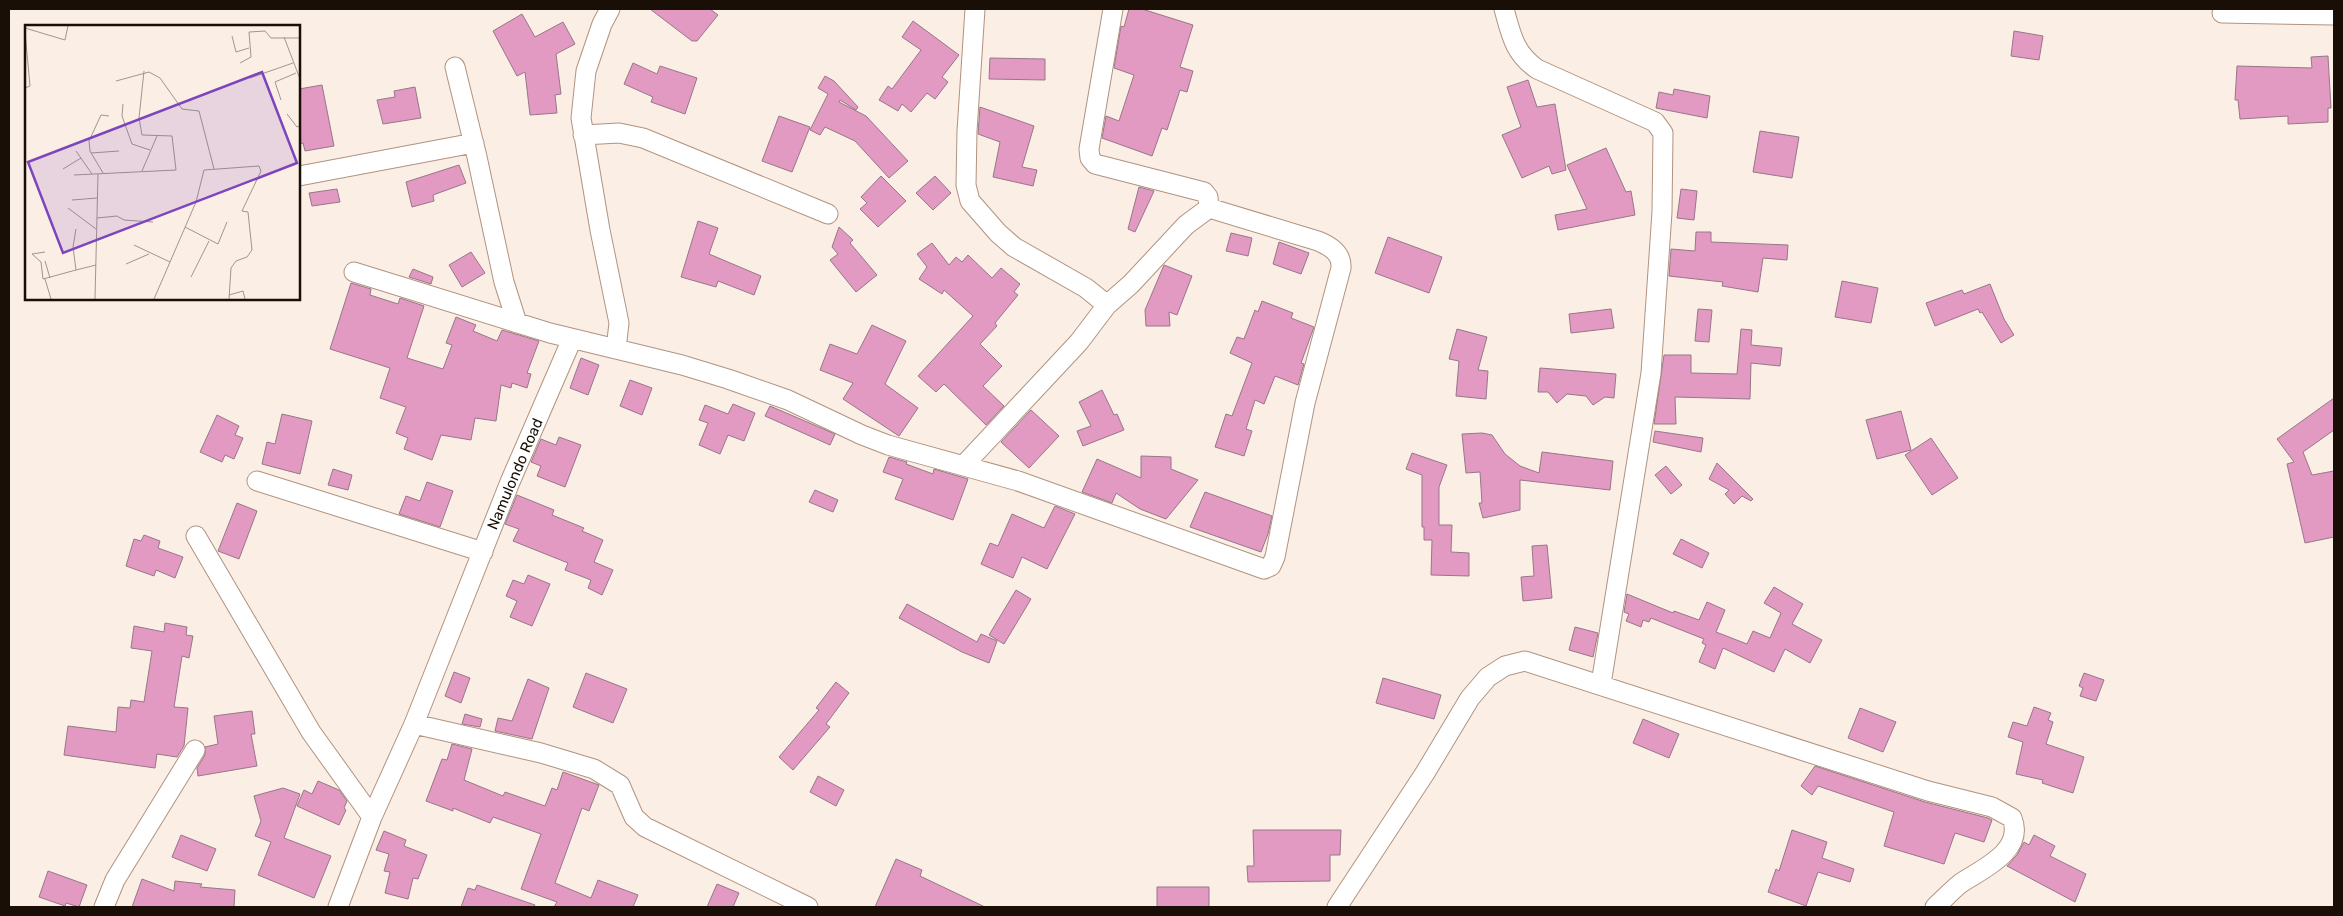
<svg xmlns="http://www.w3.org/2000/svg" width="2343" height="916" viewBox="0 0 2343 916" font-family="Rubik,sans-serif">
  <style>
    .building { fill: #e299c2; stroke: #977788 }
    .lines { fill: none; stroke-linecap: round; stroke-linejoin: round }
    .minor-casing { stroke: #b1937f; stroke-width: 21 }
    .minor { stroke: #fff; stroke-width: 19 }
    .labels { text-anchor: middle; stroke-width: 4; stroke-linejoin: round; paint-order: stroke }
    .street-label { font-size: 15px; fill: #190f07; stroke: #fefefe }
    .inset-road { fill: none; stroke: #a1958c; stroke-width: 1 }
    .view { fill: #7c45bc; fill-opacity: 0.15; stroke: #7c45bc; stroke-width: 2.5 }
    .inset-edge { fill: none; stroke: #190f07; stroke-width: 2.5 }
  </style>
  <rect width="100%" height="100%" fill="#fbeee5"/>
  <path class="building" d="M650 9H710L718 15 697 41H692Z
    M1129 9H1142L1193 25 1180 67 1193 71 1187 92 1180 90 1167 130 1162 128 1152 156 1102 138 1106 116 1119 121 1134 75 1114 68 1121 26 1124 27Z
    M522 14 535 37 563 22 575 44 556 54 561 94 555 95 557 113 530 115 525 72 517 76 493 31Z
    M913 21 959 55 942 77 948 82 935 99 927 93 911 112 902 104 898 111 879 100 888 86 892 89 921 50 902 37Z
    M2014 31 2043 36 2039 60 2011 56Z
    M2328 56 2331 108H2328V122L2288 124V116L2240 119 2238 100H2235L2237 66 2312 68 2311 57Z
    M990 58 1045 59V80L989 79Z
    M633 63 657 74 660 66 697 78 685 114 651 102 653 97 624 84Z
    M825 76 834 81 858 107 856 110 840 100 839 102 866 116 908 161 889 178 855 141 825 127 820 135 810 130 828 94 818 88Z
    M1528 80 1537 107 1555 104 1566 170 1552 174 1549 166 1522 178 1502 135 1521 127 1507 87Z
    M322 85 334 146 305 151 303 143 299 144V89Z
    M415 87 421 118 383 124 377 100 395 97 394 91Z
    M1674 89 1710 96 1707 118 1656 108 1659 92 1673 95Z
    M980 107 1034 126 1022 167 1037 170 1033 186 993 177 1000 142 978 134Z
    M779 116 810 127 792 172 762 161Z
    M1760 131 1799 137 1792 178 1753 172Z
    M1606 148 1626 192 1631 191 1635 215 1558 230 1555 215 1587 209 1567 165Z
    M459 165 466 183 433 195 434 201 412 207 406 182Z
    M881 176 906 201 878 227 860 209 867 203 861 197Z
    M935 176 951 193 933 210 916 193Z
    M1139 187 1154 191 1135 232 1128 229Z
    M337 189 340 202 312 206 309 193Z
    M1681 189 1697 191 1694 220 1677 218Z
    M698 221 718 228 709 254 761 276 754 295 718 281 716 287 681 277Z
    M839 227 853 240 850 243 877 275 856 292 830 260 838 254 832 247Z
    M1696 232H1711V242L1788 245 1787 260 1763 258 1758 292 1722 286 1723 282 1669 276 1671 249 1695 251Z
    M1231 233 1252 238 1248 256 1226 251Z
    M1388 237 1442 257 1429 293 1375 273Z
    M1279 242 1309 253 1301 274 1273 264Z
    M932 243 949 265 956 257 962 262 968 255 992 278 1001 268 1020 284 1014 292 1018 295 995 323 997 326 980 344 1002 366 983 386 1004 406 986 425 944 384 936 392 918 376 973 316 944 290 942 294 919 279 927 267 917 254Z
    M471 252 485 273 462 287 449 265Z
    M1164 265 1192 276 1177 315 1169 312 1170 326H1146L1145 310Z
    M413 269 433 277 431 284 409 277Z
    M1842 281 1878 288 1871 323 1835 317Z
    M351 283 371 289 370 295 398 304 400 298 424 306 407 358 443 369 452 345 446 343 456 317 476 325 473 331 497 341 502 330 539 341 527 373 531 374 527 388 512 383 511 388 501 385 496 421 475 418 471 440 441 435 432 460 404 449 408 438 396 433 406 407 380 398 390 368 330 349Z
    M1990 284 2004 319 2014 335 2001 343 1982 312 1980 313 1978 309 1935 326 1926 303 1962 290 1964 294Z
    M1262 301 1293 313 1291 318 1314 327 1301 363 1304 364 1298 385 1275 376 1264 404 1255 400 1246 429 1252 431 1244 456 1215 447 1226 414 1232 416 1252 363 1230 353 1237 337 1244 339 1255 310 1258 312Z
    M1611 309 1614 328 1571 333 1569 314Z
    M1698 309 1712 310 1709 342 1695 341Z
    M872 325 906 341 885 384 918 408 899 436 843 399 853 383 820 370 830 344 857 354Z
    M1457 329 1487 337 1478 370 1488 371 1486 399 1456 396 1459 361 1449 359Z
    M1741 329 1752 330 1751 345 1782 348 1780 366 1751 363 1750 399 1675 397 1676 424H1654L1664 355H1691V373L1737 374Z
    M581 358 599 365 588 395 570 388Z
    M1540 368 1616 374 1614 398 1605 397 1593 405 1586 396 1567 394 1557 403 1548 392H1538Z
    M630 380 652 388 642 415 620 406Z
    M1102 390 1114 415 1117 414 1124 430 1083 446 1077 431 1091 426 1079 402Z
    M2334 398V430L2303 452 2312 475 2334 471V537L2305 543 2287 464 2294 462 2277 439Z
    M733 404 755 413 744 441 728 435 720 454 699 445 708 423 699 420 705 405 728 414Z
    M770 406 835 434 830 445 765 416Z
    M1031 410 1059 436 1029 468 1001 442Z
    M1901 411 1911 450 1877 459 1866 420Z
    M282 414 312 421 300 474 262 464 267 442 275 444Z
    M217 415 239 426 235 435 243 438 234 459 225 455 222 462 200 452Z
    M1655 431 1703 438 1701 452 1653 442Z
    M1482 433 1492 435 1505 454 1520 466 1539 473 1542 452 1613 461 1610 490 1520 480V510L1483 518 1479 503H1482L1480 472 1466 473 1462 434Z
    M559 437 581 445 565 487 537 476 541 466 531 462 541 439 556 445Z
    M1931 438 1958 478 1932 495 1905 455Z
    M1412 453 1447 465 1439 487V525H1452L1451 552 1469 553V576L1431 575 1432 540H1424V527H1422V475L1406 469Z
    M1141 456 1171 457V469L1198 480 1166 519 1140 509 1116 493 1112 503 1082 492 1097 459 1141 478Z
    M889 457 907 462 906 464 933 474 934 469 968 479 953 520 895 499 903 479 883 472Z
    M1717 463 1753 499 1751 501 1742 496 1734 504 1725 494 1729 490 1709 479Z
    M1666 466 1682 485 1671 494 1655 475Z
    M333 469 352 475 348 490 328 485Z
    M427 482 453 491 440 527 399 514 406 496 420 501Z
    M815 490 838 500 833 512 809 502Z
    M1205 492 1272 516 1268 534 1261 552 1190 527Z
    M517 495 554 510 552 515 584 528 582 531 603 540 594 562 613 570 602 595 588 588 591 580 565 570 568 563 513 541 519 529 505 524Z
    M237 503 257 511 239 559 218 551Z
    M1055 506 1075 514 1047 569 1022 557 1013 578 981 564 990 543 998 546 1012 514 1044 528Z
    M144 535 160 541 158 548 183 557 175 578 156 570 154 576 126 566 134 539 141 541Z
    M1681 539 1709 553 1702 568 1673 554Z
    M1547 545 1552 598 1523 601 1521 577 1534 576 1532 546Z
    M528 575 550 584 532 626 510 617 517 601 506 596 513 580 524 584Z
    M1774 587 1803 604 1792 624 1822 640 1810 663 1785 649 1774 672 1723 648 1715 669 1699 662 1706 645 1702 643 1704 639 1651 618 1649 622 1643 620 1641 627 1626 621 1629 614 1624 612 1627 594 1673 613 1674 611 1699 620 1707 602 1725 610 1716 632 1747 644 1753 631 1770 638 1781 613 1764 603Z
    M1016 590 1031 599 1004 644 989 635Z
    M907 604 977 642 981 634 997 641 989 663 962 652 899 618Z
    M165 623 187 627 186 635 193 636 189 658 182 656 174 707 188 708 184 746 177 757 157 754 155 768 64 755 68 726 116 732 118 707 130 708 131 700 144 702 152 651 131 648 134 626 164 632Z
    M1575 627 1598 633 1593 657 1569 650Z
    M454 672 470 678 461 703 445 696Z
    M586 673 627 689 613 723 573 707Z
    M2084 673 2104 680 2096 701 2080 696 2083 688 2079 686Z
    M1383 678 1441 695 1434 719 1376 703Z
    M528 679 549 688 532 739 495 731 498 718 512 721Z
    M836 682 849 693 826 724 830 727 793 770 779 757 819 710 816 708Z
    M2034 707 2051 713 2048 720 2053 722 2046 744 2084 757 2073 793 2042 783 2043 780 2016 774 2023 742 2008 737 2013 722 2027 726Z
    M1860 708 1896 722 1883 752 1848 738Z
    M252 711 255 734H251L257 766 198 776 197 768 205 755V747L218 744 214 716Z
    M465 714 482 719 480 727 462 724Z
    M1643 719 1679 734 1669 758 1633 743Z
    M452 744 472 749 464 780 503 796 505 792 545 806 552 788 557 790 563 772 599 785 589 811 582 808 555 883 591 898 598 880 638 895 633 907H554L557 902 521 889 541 834 493 817 490 823 453 808V811L426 801 442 759 447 760Z
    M1815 766 1925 802 1988 818 1992 820 1984 842 1955 833 1944 864 1884 846 1894 812 1818 786 1812 795 1801 786Z
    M818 776 844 790 836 806 810 792Z
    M318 781 339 790 347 801 344 808 346 810 339 825 297 806 304 790 312 794Z
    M283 788 300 794 284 838 331 856 314 898 258 875 271 842 255 836 261 821 254 796Z
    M1253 830H1341L1340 855H1330V881L1248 882 1247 866H1254Z
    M1792 830 1827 842 1822 858 1854 869 1850 882 1818 872 1806 906 1768 892 1776 869 1779 871Z
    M384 831 406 840 404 846 427 855 418 879 413 878 408 899 385 893 390 872 384 871 389 854 376 850Z
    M181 835 216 849 207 871 172 857Z
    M2034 835 2055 846 2050 856 2086 874 2075 902 2007 866 2017 855 2024 842 2029 845Z
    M896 859 922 870 920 876 985 907H875Z
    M48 871 87 885 79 907 66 903 65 906 39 897Z
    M142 879 174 891 175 881 202 884 200 887 235 890 234 907H132Z
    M717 884 739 893 733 907H707Z
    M477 885 535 905 534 907H461L468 888 475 890Z
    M1157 887H1209V907H1157Z"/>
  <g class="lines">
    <g class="minor-casing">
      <path id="minor" d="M610 9 602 24 586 71 581 118 600 230 619 323 616 349
        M975 9 967 131 966 185 970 201 998 233 1014 247 1086 288 1107 305
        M1113 9 1089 149 1090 158 1095 164 1204 192 1208 197 1209 208
        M1504 9C1511 34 1514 53 1537 69L1655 122 1663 133 1662 212 1651 373 1601 684
        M2222 13 2334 15
        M455 67 477 157 504 282 517 323
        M583 135 619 133 643 138 828 214
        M299 176 474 143
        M354 272 550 333 682 365 728 379 788 400 862 435 888 445 1018 481 1264 569 1271 566 1275 557 1305 403 1341 268C1342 253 1330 246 1318 241L1209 208 1186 225 1131 284 1107 305 1079 342 964 465
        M257 481 483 552
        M196 536 311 732 372 817
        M414 724 541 753 594 769 620 785 634 817 645 827 808 907
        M104 907 115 880 195 750
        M338 907 372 817 414 724 510 482 572 339
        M1337 907 1425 773 1470 698 1488 677 1505 666 1525 661 1928 791 1992 807 2012 818C2025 851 1982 869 1961 883 1952 890 1944 899 1935 907"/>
    </g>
    <use href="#minor" class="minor"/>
  </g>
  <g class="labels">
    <g class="street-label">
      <text transform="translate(515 474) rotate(-67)" y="5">Namulondo Road</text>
    </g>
  </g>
  <g transform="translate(25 25)">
    <rect width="275" height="275" fill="#fbeee5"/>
    <path class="inset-road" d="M0 3 40 15 43 1M0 7 5 61 0 63M207 11 211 27 224 23M259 12 275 54M215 38 226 32 224 7 240 6 246 13H275M225 53 268 38M91 56 124 47 135 53 157 84 174 86 189 144M256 75 250 57 271 48M98 79 97 91 107 119 125 125M262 89 272 102 275 101M51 126 67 149M66 128 94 126M38 144 56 133M117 146 132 111M78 148 65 126 64 116 76 90 84 91M49 150 151 145 147 111 117 110 114 93 119 46M47 175 72 173M43 183 71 204M72 193 92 191 99 195 128 197M160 202 193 219 202 197M51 204 48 222 51 245 71 240M109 220 145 237M20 227 7 229 16 237 18 254 51 245M20 236 25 253M101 239 124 229M166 252 184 216M20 254 26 274M204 270 218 266 220 274M70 274 73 149M129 274 171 177 179 145 234 141 236 146 217 186 223 187 227 225 222 232 211 236 206 243 204 274"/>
    <path class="view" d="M237 47 272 138 38 228 3 137Z"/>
    <rect width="275" height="275" class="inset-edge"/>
  </g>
  <rect width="2343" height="916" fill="none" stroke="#190f07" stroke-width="20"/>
</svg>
